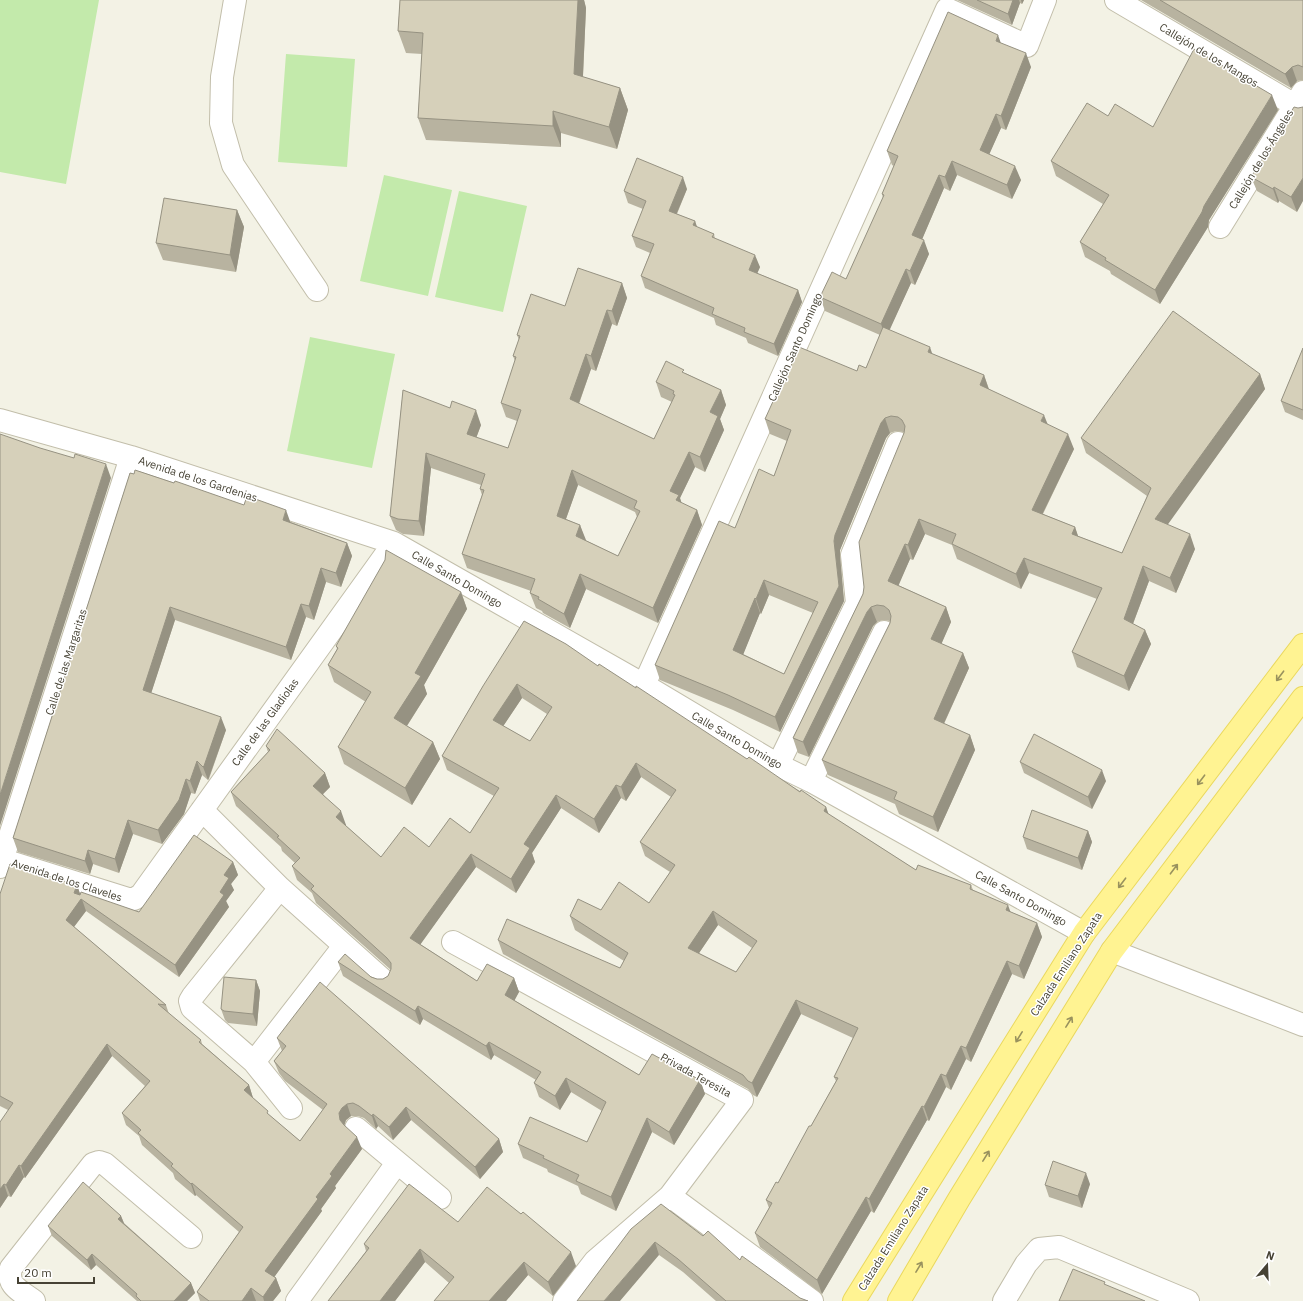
<svg xmlns="http://www.w3.org/2000/svg" width="1303" height="1301" viewBox="0 0 1303 1301" font-family="'IBM Plex Sans',sans-serif">
  <style>
    .green { fill: #c3eaab }
    .lines { fill: none; stroke-linecap: round; stroke-linejoin: round }
    .minor-casing { stroke: #c2beaa; stroke-width: 24 }
    .major-casing { stroke: #ead85d; stroke-width: 24 }
    .minor { stroke: #fff; stroke-width: 22 }
    .major { stroke: #fff392; stroke-width: 22 }
    .wall { fill: #b8b3a0; fill-rule: evenodd }
    .shaded-wall { fill: #969282 }
    .building { fill: #d6d0ba; stroke: #969282; fill-rule: evenodd }
    .oneway { stroke: #99925e }
    .labels { text-anchor: middle; stroke-width: 3; stroke-linejoin: round; paint-order: stroke }
    .street-label { font-size: 11px; fill: #464234; stroke: #fff }
  </style>
  <rect width="100%" height="100%" fill="#f3f2e5"/>
  <path class="green" d="M0 0H99L66 184 0 172Z
    M286 54 355 59 347 167 278 162Z
    M384 175 452 190 428 296 360 281Z
    M459 191 527 206 503 312 435 297Z
    M310 337 395 354 372 468 287 451Z"/>
  <g class="lines">
    <g class="minor-casing">
      <path id="minor" d="M235 0 222 77 221 123 233 165 317 290
        M1116 0 1303 110
        M1220 227 1303 92
        M0 420 131 457 394 543 644 685 778 765 811 781 1084 933
        M644 685 947 9 1027 46 1045 0
        M778 765 857 603 852 555 898 443
        M811 781 884 632
        M202 810 280 888 384 981
        M0 859 128 899H134L141 895 394 543
        M0 867 131 457
        M280 888 193 996 190 1001 192 1008 254 1062 291 1108
        M453 942 742 1100 670 1196 595 1261 564 1301
        M1112 951 1303 1025
        M254 1062 344 946
        M356 1128 440 1198
        M670 1196 812 1301
        M34 1301C21 1291 6 1286 11 1268L93 1164 99 1162 105 1164 191 1237
        M297 1301 397 1163
        M1004 1301 1026 1264 1039 1249 1059 1247 1188 1301"/>
    </g>
    <g class="major-casing">
      <path id="major" d="M854 1301 1084 933 1303 645
        M899 1301 959 1199 1112 951 1303 698"/>
    </g>
    <use href="#minor" class="minor"/>
    <use href="#major" class="major"/>
  </g>
  <path class="wall" d="M400 0H584L586 8 583 77 620 88 628 110 617 149 561 133V147L426 140 418 118 422 54 406 53 398 31Z
    M957 0H1024L1022 4 1020 3 1012 25Z
    M1141 0H1303V80L1297 81 1291 88Z
    M1001 43 1031 67 1006 130 1001 128 989 154 1021 180 1012 199 957 175 950 191 944 188 922 239 929 254 915 285 911 283 889 330 932 354 984 375 989 389 1047 424 1074 449 1043 514 1075 527 1078 536 1122 553 1147 496 1086 453 1081 438 1260 374 1265 389 1167 524 1195 549 1176 593 1149 581 1133 624 1145 630 1151 644 1129 691 1077 667 1072 652 1097 599 1029 573 1021 589 957 559 952 545 925 534 913 560 910 559 898 585 946 607 951 622 941 644 963 653 969 668 944 724 970 735 975 750 938 832 899 814 895 804 828 775 822 760 890 623V621L883 620 877 622 873 626 809 757 798 753 793 738 863 594 904 432H903L896 431 890 433 886 438 840 550V556L844 601 780 732 733 710 660 680 655 665 735 528 774 476 787 441 770 434 765 419 782 387 857 371 866 368 880 335 825 311 820 297 846 279 883 198 882 194 894 166 892 165 887 151ZM769 595 813 613 784 674 743 654 760 613 761 614Z
    M1298 108 1297 212 1279 201 1278 203 1257 191 1251 177Z
    M1278 110 1209 220 1208 227 1160 304 1111 274 1110 271 1085 257 1080 242 1103 204 1056 176 1051 161 1108 116 1153 127Z
    M687 189 677 214 695 221 697 227 714 234 715 239 760 267 757 273 798 290 802 302 778 356 748 343 746 338 716 325 714 318 645 288 641 276 650 253 636 247 632 236 643 209 628 203 624 191Z
    M237 210 244 227 236 272 163 260 156 243Z
    M622 283 627 298 617 326 612 324 596 371 591 369 579 404 654 439 672 402 661 397 656 382 685 373 721 390 726 405 720 419 724 430 705 472 695 467 680 498 681 503 697 510 702 525 658 623 586 589 570 628 543 613 542 611 536 608 530 593 531 591 467 568 462 554 482 495 480 489 481 485 437 470 431 468 424 536 403 534 396 530 390 516 403 390 481 425 476 438 508 448 517 421 506 417 501 403 515 361 513 356 519 340 517 335 565 306ZM578 485 635 512 637 517 618 556 585 540 580 525 566 519Z
    M1303 348V420L1285 412 1281 401Z
    M130 473 291 522 347 543 352 556 341 587 326 582 314 620 306 617 291 660 175 620 151 693 226 730 209 779 208 780 202 775 195 794 191 793 184 814 162 844 133 834 119 873 93 864 90 874 18 852 13 838Z
    M461 592 467 609 424 685 427 694 407 726 433 742 440 759 412 805 344 764 338 747 366 702 334 682 328 665 337 649 336 646Z
    M598 666 747 759 826 807 828 814 916 870 971 885 973 890 1011 912 1037 923 1042 937 1024 979 1012 974 971 1062 966 1059 951 1090 946 1087 929 1121 927 1120 874 1213 871 1211 822 1294 760 1247 755 1233 769 1208 766 1200 778 1183 811 1126 836 1081 834 1077 853 1038 801 1014 757 1097 753 1095 748 1089 503 954 498 940 620 968 624 961 575 930 570 916 601 910 649 903 670 872 645 856 640 842 671 797 641 777 626 801 621 798 599 833 561 808 532 853 535 862 516 893 476 867 420 944 477 981 514 978 519 992 514 1000 639 1075 700 1080 705 1094 674 1145 652 1132 616 1211 581 1194 578 1186 548 1172 547 1169 523 1158 518 1144 587 1142 602 1111 571 1092 560 1110 539 1097 534 1083 536 1080 494 1055 491 1060 423 1019 420 1025 343 976 338 962 377 979H383L388 976 391 970 316 903 312 893 297 880 292 866 295 863 282 851 281 847 236 806 231 792 268 752 266 746 325 773 330 787 323 794 346 825V826L381 857 429 847 470 833 494 796 447 770 442 756 483 686ZM522 698 547 714 530 741 503 726ZM718 925 752 948 736 972 699 953Z
    M1020 762 1106 781 1092 809 1024 773Z
    M1088 831 1092 842 1082 870 1027 849 1023 837Z
    M233 862 238 875 231 884 234 890 226 901 229 907 179 977 86 911 74 927 166 1005 169 1014 201 1040 202 1044 249 1085 253 1098 269 1115 300 1141 323 1110 285 1081 279 1073 274 1061 282 1051 277 1038 499 1139 503 1152 480 1179 411 1120 393 1140 378 1126 376 1129 364 1118 358 1116H351L346 1120 344 1126 362 1149 335 1186 336 1188 321 1209 322 1211 274 1277 276 1278 281 1291 273 1301H200L197 1292 239 1232 196 1195 195 1196 175 1179 173 1173 142 1145 139 1136 126 1125 122 1113 145 1086 112 1056 25 1178 24 1177 11 1197 8 1196 0 1208 8 1110 0 1106V894L77 885 80 894 139 912Z
    M256 980 260 991 257 1026 228 1023 225 1020 221 1009Z
    M1090 1184 1082 1208 1049 1197 1045 1185Z
    M121 1216 124 1223 191 1283 195 1293 187 1301H137L96 1265 91 1270 52 1236 48 1226Z
    M458 1222 576 1266 553 1296 528 1275 506 1301H434L449 1283 425 1262 395 1301H328L366 1251 364 1244Z
    M631 1229 703 1236 800 1298 808 1301H716L683 1272 659 1255Z"/>
  <path class="shaded-wall" d="M578 0H584L586 8 582 96 574 74Z
    M1013 0H1019L1020 3 1012 25 1008 14Z
    M1021 0H1024L1022 4Z
    M998 35 1003 49 996 41Z
    M1026 53 1031 67 1006 130 1001 116Z
    M1292 67 1297 81 1291 88 1285 74Z
    M620 88 628 110 617 149 609 127Z
    M1272 95 1278 110 1209 220 1208 227 1160 304 1155 290 1204 206Z
    M553 111 561 133V147L553 126Z
    M996 114 1001 128 985 164 980 150Z
    M952 161 957 175 950 191 945 177Z
    M1015 166 1021 180 1012 199 1007 185Z
    M939 175 944 188 918 249 912 235Z
    M683 177 687 189 673 222 669 211Z
    M1303 178V201L1297 212 1291 197Z
    M1274 187 1279 201 1278 203 1273 189Z
    M237 210 244 227 236 272 230 255Z
    M695 221 699 233 693 225Z
    M924 240 929 254 915 285 910 271Z
    M755 255 760 267 754 281 749 270Z
    M906 269 911 283 886 338 881 324Z
    M622 283 627 298 617 326 612 311Z
    M798 290 802 302 778 356 774 344Z
    M607 310 612 324 596 371 591 356Z
    M930 347 935 362 928 352Z
    M586 354 591 369 575 414 570 399Z
    M1260 374 1265 389 1161 534 1155 519Z
    M984 375 989 390 980 385Z
    M721 390 726 405 720 419 724 430 705 472 700 457 710 412Z
    M476 410 481 425 472 449 467 434Z
    M1044 415 1050 430 1041 421Z
    M885 418 890 433 886 438 840 550V556L844 601 780 732 775 717 839 586 834 541 835 535 881 423Z
    M1068 434 1074 449 1037 525 1032 510Z
    M689 452 695 467 680 498 684 510 682 515 670 491Z
    M426 453 431 468 424 536 419 521Z
    M106 464 111 478 0 826V795Z
    M572 470 578 485 562 530 557 516Z
    M286 510 291 524 283 520Z
    M697 510 702 525 658 623 653 608Z
    M919 519 925 534 913 560 908 545Z
    M580 525 586 540 581 551 576 536Z
    M1075 527 1080 542 1072 534Z
    M1190 534 1195 549 1176 593 1170 578Z
    M347 543 352 556 341 587 336 573Z
    M905 544 910 559 894 596 888 581Z
    M1024 558 1029 573 1021 589 1016 574Z
    M1143 566 1149 581 1129 634 1124 619Z
    M321 568 326 582 314 620 309 606Z
    M580 574 586 589 570 628 564 614Z
    M764 580 769 595 761 614 756 599Z
    M461 592 467 609 424 685 427 694 401 735 394 718 415 673Z
    M755 598 760 613 739 665 733 650Z
    M301 604 306 617 291 660 286 647Z
    M170 607 175 620 148 703 143 690Z
    M871 607 877 622 873 626 809 757 803 742 867 612Z
    M946 607 951 622 937 654 931 639Z
    M1145 630 1151 644 1129 691 1124 676Z
    M963 653 969 668 939 734 934 719Z
    M517 684 522 698 498 734 493 720Z
    M221 717 226 730 208 780 203 767Z
    M970 735 975 750 938 832 933 817Z
    M433 742 440 759 412 805 405 788Z
    M197 761 202 775 195 794 190 781Z
    M636 763 641 777 626 801 621 787Z
    M1102 770 1106 781 1092 809 1088 797Z
    M325 773 330 787 318 799 313 786Z
    M186 779 191 793 184 814 162 844 158 830Z
    M616 785 621 798 599 833 594 819Z
    M556 795 561 808 532 853 535 862 516 893 511 879 524 844Z
    M826 807 831 821 824 811Z
    M341 811 346 825 341 831 336 817Z
    M128 820 133 834 119 873 115 859Z
    M1088 831 1092 842 1082 870 1078 858Z
    M88 850 93 864 90 874 85 861Z
    M471 854 476 867 415 952 410 938Z
    M233 862 238 875 231 884 234 890 226 901 229 907 179 977 175 965 220 892 224 875Z
    M77 885 86 911 70 932 66 920Z
    M1008 905 1013 919 1006 910Z
    M713 911 718 925 693 962 688 948Z
    M1037 923 1042 937 1024 979 1019 966Z
    M1007 961 1012 974 971 1062 966 1048Z
    M514 978 519 992 510 1009 505 995Z
    M256 980 260 991 257 1026 253 1014Z
    M796 1000 801 1014 757 1097 752 1083Z
    M418 1006 423 1019 420 1025 415 1011Z
    M489 1042 494 1055 491 1060 486 1046Z
    M107 1044 112 1056 25 1178 21 1166Z
    M961 1046 966 1059 951 1090 946 1076Z
    M941 1074 946 1087 929 1121 924 1107Z
    M566 1078 571 1092 560 1110 555 1096Z
    M700 1080 705 1094 674 1145 669 1132Z
    M249 1085 253 1098 244 1090Z
    M347 1104 351 1116 346 1120 344 1126 340 1120 339 1113 342 1108Z
    M922 1106 927 1120 874 1213 869 1199Z
    M406 1107 411 1120 393 1140 389 1127Z
    M373 1114 378 1126 376 1129 372 1116Z
    M647 1118 652 1132 616 1211 611 1197Z
    M357 1137 362 1149 335 1186 336 1188 321 1209 322 1211 270 1283 265 1271 316 1197 330 1174Z
    M499 1139 503 1152 480 1179 475 1167Z
    M19 1165 24 1177 11 1197 6 1185Z
    M1086 1173 1090 1184 1082 1208 1078 1196Z
    M192 1183 196 1195 195 1196 191 1184Z
    M4 1184 8 1196 0 1208V1189Z
    M866 1197 871 1211 822 1294 817 1280Z
    M121 1216 125 1226 118 1219Z
    M655 1242 659 1255 620 1301H604Z
    M420 1249 425 1262 395 1301H380Z
    M571 1252 576 1266 553 1296 548 1282Z
    M92 1254 96 1265 91 1270 87 1260Z
    M524 1262 528 1275 506 1301H489Z
    M276 1278 281 1291 273 1301H264L263 1297Z
    M191 1283 195 1293 187 1301H174Z
    M251 1288 256 1301H242Z"/>
  <path class="building" d="M400 0H578L574 74 620 88 609 127 553 111V126L418 118 423 33 398 31Z
    M977 0H1013L1008 14Z
    M1160 0H1303V67L1298 65 1292 67 1285 74Z
    M948 12 998 35 996 41 1026 53 1001 116 996 114 980 150 1015 166 1007 185 952 161 945 177 939 175 912 235 924 240 910 271 906 269 881 324 820 297 832 272 846 279 884 195 882 194 898 156 887 151Z
    M1194 49 1272 95 1204 206 1202 212 1155 290 1105 260 1106 258 1080 242 1109 195 1051 161 1087 103 1108 116 1115 104 1153 127Z
    M1294 107 1298 108 1303 107V178L1291 197 1274 187 1273 189 1251 177Z
    M637 158 683 177 669 211 695 221 693 225 714 234 712 237 755 255 749 270 798 290 774 344 744 332 745 328 712 314 714 308 641 276 654 244 632 236 646 201 624 191Z
    M164 198 237 210 230 255 156 243Z
    M578 268 622 283 612 311 607 310 591 356 586 354 570 399 654 439 675 395 673 394 674 391 656 382 666 361 684 370 682 372 721 390 710 412 718 416 700 457 689 452 670 491 679 495 676 500 697 510 653 608 580 574 564 614 538 599 539 597 530 593 535 579 462 554 484 490 480 489 485 474 432 455 426 453 419 521 398 519 390 516 403 390 450 408 452 401 476 410 467 434 508 448 521 410 501 403 516 357 513 356 520 336 517 335 531 294 565 306ZM572 470 637 501 634 508 640 511 618 556 576 536 580 525 557 516Z
    M1173 311 1260 374 1155 519 1190 534 1170 578 1143 566 1124 619 1145 630 1124 676 1072 652 1102 588 1024 558 1016 574 952 544 956 534 919 519 908 545 905 544 888 581 946 607 931 639 963 653 934 719 970 735 933 817 894 799 897 792 822 760 890 623 891 616 889 610 884 606 877 605 871 607 867 612 803 742 793 738 863 594 864 587 859 542 904 433 905 426 902 420 898 417 891 416 885 418 881 423 835 535 834 541 839 586 775 717 728 695 655 665 719 521 735 528 759 469 774 476 791 430 765 419 780 386 782 387 799 347 857 371 859 365 866 368 883 327 930 347 928 352 984 375 980 385 1044 415 1041 421 1068 434 1032 510 1075 527 1072 534 1122 553 1151 488 1081 438ZM764 580 818 602 784 674 733 650 755 598 756 599Z
    M1303 348V410L1281 401Z
    M0 434 40 448 74 458 75 454 106 464 0 795Z
    M135 470 174 483 175 481 244 505 247 496 286 510 283 520 347 543 336 573 321 568 309 606 301 604 286 647 170 607 143 690 221 717 204 766 203 767 197 761 190 781 186 779 179 800 158 830 128 820 115 859 88 850 85 861 13 838 130 473 134 474Z
    M386 550 461 592 415 673 421 676 394 718 433 742 405 788 338 747 371 692 328 665 338 648 336 646 385 560Z
    M524 621 566 644 598 666 599 664 636 688V686L747 759 749 757 800 792 801 790 826 807 824 811 916 870 918 865 971 885 970 889 1008 905 1006 910 1037 923 1019 966 1007 961 966 1048 961 1046 946 1076 941 1074 924 1107 922 1106 869 1199 866 1197 817 1280 755 1233 772 1203 766 1200 776 1182 778 1183 809 1126H811L838 1078 834 1077 858 1028 796 1000 752 1083 748 1081 743 1075 498 940 507 919 620 968 628 953 570 916 578 899 601 910 619 882 649 903 675 865 640 842 676 790 636 763 621 787 616 785 594 819 556 795 524 844 530 848 511 879 471 854 410 938 477 981 487 964 514 978 505 995 639 1075 652 1054 700 1080 669 1132 647 1118 611 1197 576 1181 579 1175 543 1158 544 1156 518 1144 530 1117 587 1142 606 1102 566 1078 555 1096 534 1083 541 1072 489 1042 486 1046 418 1006 415 1011 338 962 345 954 371 977 377 979H383L388 976 391 969V963L387 958 311 889 314 886 292 866 300 858 277 837 279 836 231 792 270 750 266 746 277 729 325 773 313 786 341 811 336 817 381 857 404 827 429 847 450 818 470 833 499 788 442 756 483 686ZM517 684 552 707 530 741 493 720ZM713 911 757 941 736 972 688 948Z
    M1034 734 1102 770 1088 797 1020 762Z
    M1032 810 1088 831 1078 858 1023 837Z
    M194 835 233 862 224 875 229 878 220 892 224 895 175 965 81 899 66 920 166 1005 158 1004 201 1040 199 1042 249 1085 244 1090 268 1111 267 1113 300 1141 327 1104 281 1069 274 1061 286 1046 277 1038 320 982 499 1139 475 1167 406 1107 389 1127 373 1114 372 1116 359 1106 353 1103 347 1104 342 1108 339 1113 340 1120 344 1125 357 1137 330 1174 332 1176 316 1197 318 1199 265 1271 276 1278 263 1297 251 1288 242 1301H209L197 1292 243 1227 192 1183 191 1184 171 1166 173 1164 138 1133 141 1130 122 1113 150 1081 107 1044 21 1166 19 1165 6 1185 4 1184 0 1189V1122L13 1103 0 1096V894L10 864 77 885 74 893 80 895 81 892 139 912Z
    M224 977 256 980 253 1014 224 1011 221 1009Z
    M1053 1161 1086 1173 1078 1196 1045 1185Z
    M83 1182 121 1216 118 1219 191 1283 174 1301H141L136 1296 137 1294 92 1254 87 1260 48 1226Z
    M409 1184 458 1222 487 1187 521 1214 523 1212 571 1252 548 1282 524 1262 489 1301H434L454 1277 420 1249 380 1301H328L369 1248 364 1244Z
    M661 1204 703 1236 708 1231 740 1260 742 1256 800 1298 808 1301H726L678 1259 655 1242 604 1301H577L631 1229Z
    M1073 1269 1105 1282 1104 1284 1145 1301H1059Z"/>
  <defs><path id="oneway-shaft" d="M-6 0H5M1.5-3L5.5 0L1.5 3" fill="none" stroke-width="1.6" stroke-linecap="round" stroke-linejoin="round"/></defs>
  <g class="oneway">
    <use href="#oneway-shaft" transform="translate(1280 676) rotate(127)"/>
    <use href="#oneway-shaft" transform="translate(1201 780) rotate(127)"/>
    <use href="#oneway-shaft" transform="translate(1174 869) rotate(-53)"/>
    <use href="#oneway-shaft" transform="translate(1122 883) rotate(127)"/>
    <use href="#oneway-shaft" transform="translate(1069 1022) rotate(-58)"/>
    <use href="#oneway-shaft" transform="translate(1019 1037) rotate(122)"/>
    <use href="#oneway-shaft" transform="translate(986 1156) rotate(-58)"/>
    <use href="#oneway-shaft" transform="translate(919 1267) rotate(-59)"/>
  </g>
  <g class="labels">
    <g class="street-label">
      <text transform="translate(1209 55) rotate(31)" y="4">Callejón de los Mangos</text>
      <text transform="translate(1261 159) rotate(-59)" y="4">Callejón de los Ángeles</text>
      <text transform="translate(795 347) rotate(-66)" y="4">Callejón Santo Domingo</text>
      <text transform="translate(198 479) rotate(18)" y="4">Avenida de los Gardenias</text>
      <text transform="translate(457 579) rotate(30)" y="4">Calle Santo Domingo</text>
      <text transform="translate(66 662) rotate(-72)" y="4">Calle de las Margaritas</text>
      <text transform="translate(265 722) rotate(-54)" y="4">Calle de las Gladiolas</text>
      <text transform="translate(737 740) rotate(30)" y="4">Calle Santo Domingo</text>
      <text transform="translate(67 880) rotate(18)" y="4">Avenida de los Claveles</text>
      <text transform="translate(1021 898) rotate(29)" y="4">Calle Santo Domingo</text>
      <text transform="translate(1066 964) rotate(-57)" y="4">Calzada Emiliano Zapata</text>
      <text transform="translate(696 1075) rotate(29)" y="4">Privada Teresita</text>
      <text transform="translate(893 1238) rotate(-58)" y="4">Calzada Emiliano Zapata</text>
    </g>
  </g>
  <g transform="translate(1267 1265) rotate(19)" stroke="#ffffff" stroke-width="3" paint-order="stroke">
  <path d="M0-3L7 15L0 10L-7 15Z" fill="#464234"/>
  <text y="-6" font-size="11" font-weight="bold" text-anchor="middle" fill="#464234">N</text>
  </g>
  <path d="M18 1277v6h76v-6" fill="none" stroke="#464234" stroke-width="2"/>
  <text x="24" y="1277" font-size="12" fill="#464234" stroke="#ffffff" stroke-width="3" paint-order="stroke">20 m</text>
</svg>
